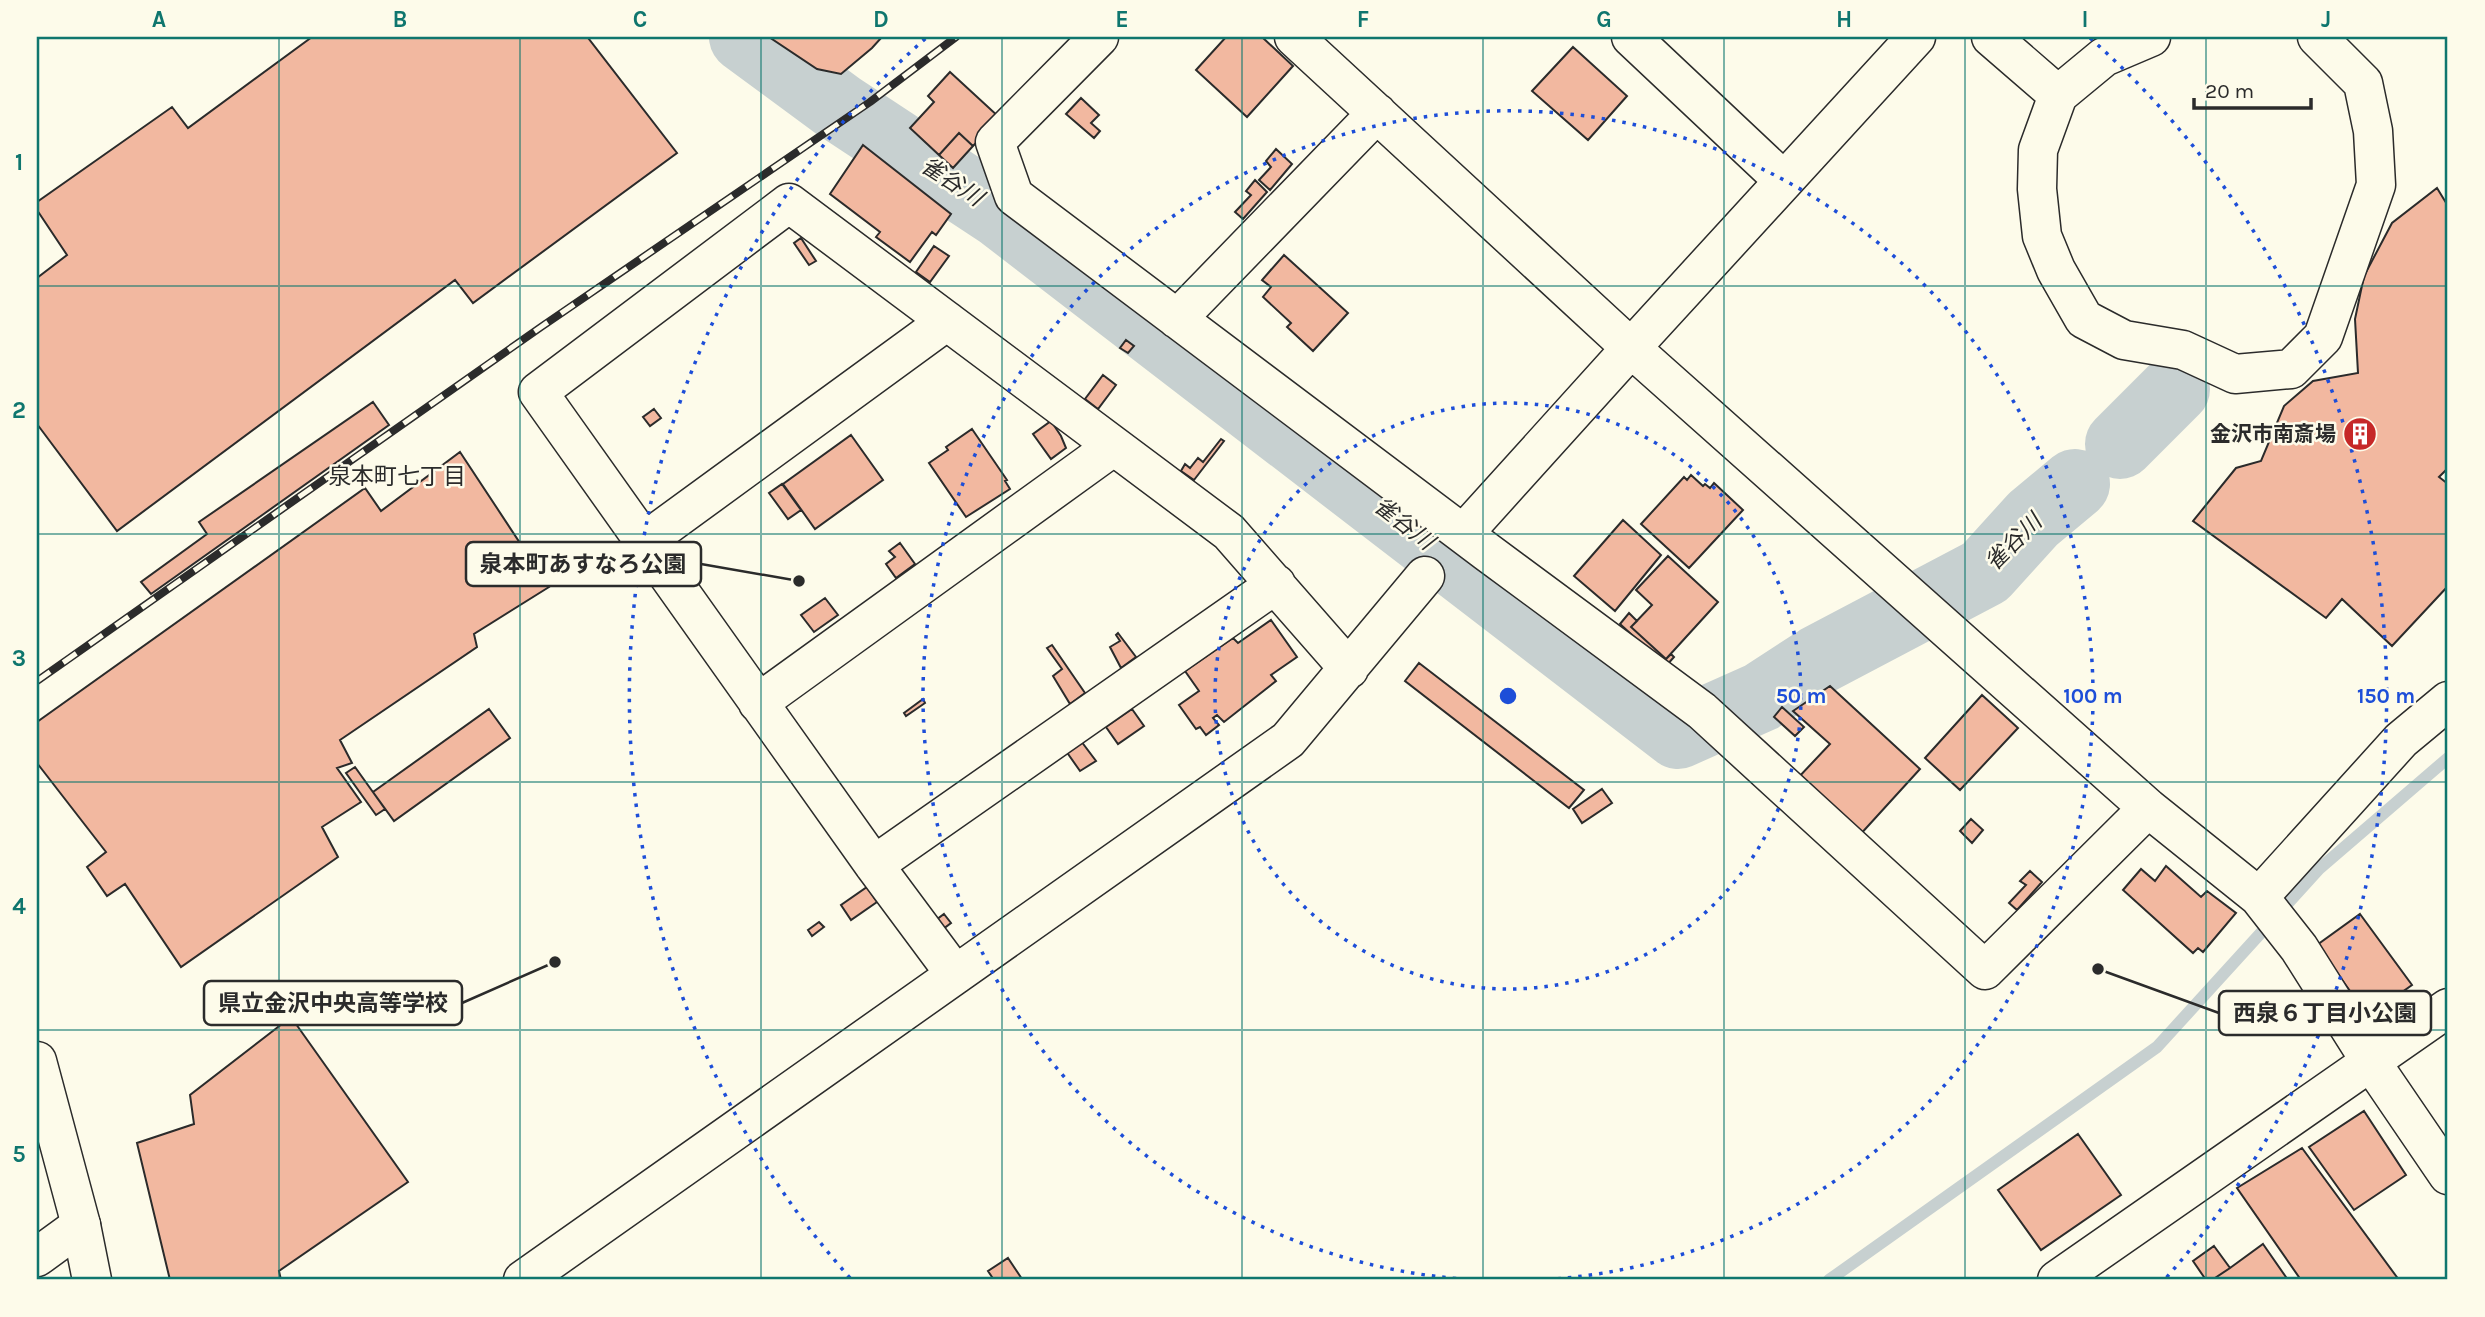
<svg xmlns="http://www.w3.org/2000/svg" width="2485" height="1317" viewBox="0 0 2485 1317" font-family="Karla,'Noto Sans JP',sans-serif">
  <style>
    .lines { fill: none; stroke-linecap: round; stroke-linejoin: round }
    .stream { stroke: #c7d0d0; stroke-width: 12 }
    .river { stroke: #c7d0d0; stroke-width: 70 }
    .building { fill: #f2b8a0; stroke: #2b2b2b; stroke-width: 2 }
    .minor-casing { stroke: #2b2b2b; stroke-width: 41 }
    .major-casing { stroke: #2b2b2b; stroke-width: 41 }
    .minor { stroke: #fdfbea; stroke-width: 38 }
    .major { stroke: #fdfbea; stroke-width: 38 }
    .rail-casing { stroke: #2b2b2b; stroke-width: 8 }
    .rail { stroke: #fdfbea; stroke-width: 5; stroke-dasharray: 16; stroke-linecap: butt }
    .grid { fill: none; stroke: #0f766e; stroke-width: 2; stroke-opacity: 0.55 }
    .ring { fill: none; stroke: #1d4ed8; stroke-width: 3.5; stroke-dasharray: 3.5 7 }
    .labels { text-anchor: middle; stroke-width: 5; stroke-linejoin: round; paint-order: stroke }
    .poi-label { font-size: 21px; font-weight: bold; fill: #2b2b2b; stroke: #fdfbea; text-anchor: end }
    .water-label { font-size: 23px; font-style: italic; fill: #2b2b2b; stroke: #fdfbea }
    .neighbourhood-label { font-size: 23px; fill: #2b2b2b; stroke: #fdfbea }
    .centre { fill: #1d4ed8; stroke: #fdfbea; stroke-width: 3.5 }
    .ring-label { font-size: 21px; text-anchor: middle; font-weight: bold; fill: #1d4ed8; stroke: #fdfbea; stroke-width: 5; stroke-linejoin: round; paint-order: stroke }
    .leader { fill: none; stroke: #2b2b2b; stroke-width: 2.5 }
    .callout-dot { fill: #2b2b2b; stroke: #fdfbea; stroke-width: 2.5 }
    .callout { fill: #fdfbea; stroke: #2b2b2b; stroke-width: 2.5 }
    .callout-label { font-size: 23px; text-anchor: middle; font-weight: bold; fill: #2b2b2b }
    .neatline { fill: none; stroke: #0f766e; stroke-width: 2.5 }
    .grid-label { font-size: 23px; text-anchor: middle; font-weight: bold; fill: #0f766e }
  </style>
  <rect width="100%" height="100%" fill="#fdfbea"/>
  <g class="lines">
    <path class="stream" d="M1829 1280 2157 1047 2319 869 2448 758"/>
    <path class="river" d="M744 37 839 107 1000 213 1678 734 1761 697 1818 660 1985 572 2033 519 2075 484
      M2120 444 2175 389"/>
  </g>
  <path class="building" d="M312 37H591L589 39 677 153 473 303 455 280 117 531 37 424V278L67 255 37 210V202L172 107 188 128Z
    M769 37H882L872 48 841 74 817 69Z
    M1226 37H1262L1293 66 1247 117 1196 70Z
    M1573 47 1627 96 1588 140 1532 91Z
    M950 72 1000 118 973 146 959 133 939 155 910 128 934 102 928 96Z
    M1081 98 1099 115 1091 123 1100 131 1094 138 1066 114Z
    M959 133 973 146 953 168 939 155Z
    M863 145 951 214 936 235 932 232 910 262 876 237 880 232 830 194Z
    M1276 149 1292 164 1270 190 1259 180 1271 167 1266 161Z
    M1255 180 1267 192 1243 219 1235 212 1251 195 1246 191Z
    M2437 188 2448 206V468L2439 477 2448 484V586L2392 646 2342 599 2326 618 2193 521 2236 468 2261 461 2284 406 2313 381 2358 373 2355 319 2364 276 2392 223Z
    M801 238 816 261 809 265 794 243Z
    M934 246 949 256 930 282 916 272Z
    M1284 255 1348 313 1313 351 1287 327 1291 323 1263 297 1271 287 1262 280Z
    M1126 340 1134 346 1128 353 1120 348Z
    M1103 375 1116 385 1098 409 1085 399Z
    M373 402 389 425 151 594 141 582 207 534 199 522Z
    M654 409 661 418 650 426 643 417Z
    M1051 421 1061 436 1066 448 1051 459 1033 434Z
    M972 429 1007 480 1005 481 1010 489 966 517 929 463 948 450 946 447Z
    M851 435 883 480 815 529 783 484Z
    M1221 439 1224 441 1194 480 1181 471 1185 464 1190 468 1198 458 1203 462Z
    M460 452 549 587 474 634 477 647 340 740 352 763 337 768 361 802 322 827 338 857 181 967 125 884 107 896 87 867 106 852 37 763V722L365 488 381 511Z
    M1691 475 1703 486 1705 484 1710 488 1714 483 1743 510 1689 568 1641 524 1684 477 1687 480Z
    M782 484 801 510 788 519 769 493Z
    M1623 520 1661 555 1615 611 1574 576Z
    M900 543 915 564 896 578 886 564 895 557 889 551Z
    M1668 556 1718 602 1666 659 1631 627 1652 605 1636 590Z
    M825 598 838 615 814 632 801 615Z
    M1629 613 1637 621 1631 627 1666 659 1671 654 1674 657 1666 666 1620 624Z
    M1271 620 1297 657 1271 675 1276 681 1224 722 1217 715 1213 718 1219 725 1206 735 1200 727 1196 729 1179 705 1199 691 1185 671 1233 638 1238 643Z
    M1118 633 1136 657 1121 668 1110 647 1120 641 1116 635Z
    M1052 645 1085 693 1070 704 1053 676 1062 669 1047 648Z
    M1419 663 1584 790 1569 808 1405 681Z
    M1830 686 1920 769 1858 837 1796 780 1830 744 1793 711Z
    M1982 695 2018 728 1960 790 1925 758Z
    M923 699 925 703 906 716 904 713Z
    M1782 707 1804 727 1795 736 1774 717Z
    M489 709 510 738 394 821 373 792Z
    M1132 709 1144 726 1118 744 1106 727Z
    M1081 741 1096 761 1080 771 1066 751Z
    M355 767 385 809 376 815 346 773Z
    M1602 789 1612 803 1582 823 1573 809Z
    M1971 819 1983 830 1972 843 1960 831Z
    M2166 866 2201 897 2207 891 2236 913 2203 952 2198 948 2193 953 2123 890 2141 869 2155 881Z
    M2030 871 2042 882 2017 910 2009 903 2026 885 2020 881Z
    M867 887 877 902 851 920 841 905Z
    M944 914 951 923 943 929 936 920Z
    M2360 914 2412 985 2368 1016 2317 945Z
    M819 922 824 927 812 936 808 930Z
    M291 1017 408 1182 279 1271 281 1280H170L137 1143 194 1124 190 1095Z
    M2364 1111 2406 1175 2354 1210 2309 1147Z
    M2078 1134 2121 1195 2041 1250 1998 1190Z
    M2302 1148 2399 1280H2301L2237 1188Z
    M2263 1244 2288 1280H2212L2230 1268Z
    M2214 1246 2230 1268 2212 1280H2206L2193 1261Z
    M1008 1258 1022 1279 994 1280 988 1271Z"/>
  <g class="lines">
    <g class="minor-casing">
      <path id="minor" d="M1099 37 995 142 1014 196 1487 552 1702 711 1985 970 2148 808
        M1294 37 1631 348 1463 534
        M1631 37 1784 181
        M1916 37 1631 348 2148 808 2259 897 2299 948 2371 1062 2448 1175
        M1991 37 2058 95
        M2151 37 2104 57 2058 95 2038 150 2037 189 2042 236 2056 270 2084 319 2124 340 2183 350 2235 374 2291 369 2323 337 2376 185 2373 131 2363 83 2317 37
        M1177 319 1377 113
        M644 542 947 321
        M758 703 1114 446
        M874 865 1276 584
        M2259 897 2401 740 2448 701
        M955 974 874 865 538 392 789 203 1229 532 1349 669
        M37 1257 81 1225
        M523 1280 1288 740 1425 576
        M2057 1280 2448 1008"/>
    </g>
    <g class="major-casing">
      <path id="major" d="M37 1061 81 1225 92 1280"/>
    </g>
    <use href="#minor" class="minor"/>
    <use href="#major" class="major"/>
    <g class="rail-casing">
      <path id="rail" d="M37 681 541 327 870 102 956 37"/>
    </g>
    <use href="#rail" class="rail"/>
  </g>
  <path class="grid" d="M279 37V1280M520 37V1280M761 37V1280M1002 37V1280M1242 37V1280M1483 37V1280M1724 37V1280M1965 37V1280M2206 37V1280M37 286H2448M37 534H2448M37 782H2448M37 1030H2448"/>
  <g class="ring">
    <circle cx="1508" cy="696" r="293"/>
    <path d="M1477 1280A585 585 0 1 1 1539 1280"/>
    <path d="M850 1278A878 878 0 0 1 926 38M2090 38A878 878 0 0 1 2166 1278"/>
  </g>
  <defs>
    <g id="building-disc" transform="scale(1.75)"><circle r="9.5" fill="#c62828" stroke="#fdfbea"/><path d="M-4-6H4V6H1V3H-1V6H-4ZM-2.5-4.3h1.7v1.8h-1.7ZM.8-4.3h1.7v1.8H.8ZM-2.5-1h1.7V.8h-1.7ZM.8-1h1.7V.8H.8Z" fill="#fff"/></g>
  </defs>
  <g fill-rule="evenodd">
    <use href="#building-disc" x="2360" y="434"/>
  </g>
  <g class="labels">
    <g class="poi-label">
      <text x="2336" y="441">金沢市南斎場</text>
    </g>
    <g class="water-label">
      <text transform="translate(952 181) rotate(33)" y="8">雀谷川</text>
      <text transform="translate(1404 523) rotate(38)" y="8">雀谷川</text>
      <text transform="translate(2013 542) rotate(-45)" y="8">雀谷川</text>
    </g>
    <g class="neighbourhood-label">
      <text x="397" y="484">泉本町七丁目</text>
    </g>
  </g>
  <circle cx="1508" cy="696" r="10" class="centre"/>
  <g class="ring-label">
    <text x="1801" y="703">50 m</text>
    <text x="2093" y="703">100 m</text>
    <text x="2386" y="703">150 m</text>
  </g>
  <path class="leader" d="M799 581L701 564M555 962L462 1003M2098 969L2219 1013"/>
  <g class="callout-dot">
    <circle cx="799" cy="581" r="7"/>
    <circle cx="555" cy="962" r="7"/>
    <circle cx="2098" cy="969" r="7"/>
  </g>
  <g class="callout">
    <rect x="466" y="542" width="235" height="44" rx="7"/>
    <rect x="204" y="981" width="258" height="44" rx="7"/>
    <rect x="2219" y="991" width="212" height="44" rx="7"/>
  </g>
  <g class="callout-label">
    <text x="583" y="572">泉本町あすなろ公園</text>
    <text x="333" y="1011">県立金沢中央高等学校</text>
    <text x="2325" y="1021">西泉６丁目小公園</text>
  </g>
  <rect width="2485" height="1317" fill="none" stroke="#fdfbea" stroke-width="77"/>
  <path d="M2194 98v10h117v-10" fill="none" stroke="#2b2b2b" stroke-width="3.5"/>
  <text x="2205" y="98" font-size="21" fill="#2b2b2b" stroke="#fdfbea" stroke-width="5" paint-order="stroke">20 m</text>
  <rect x="38" y="38" width="2408" height="1240" class="neatline"/>
  <g class="grid-label">
    <text x="159" y="27">A</text>
    <text x="400" y="27">B</text>
    <text x="640" y="27">C</text>
    <text x="881" y="27">D</text>
    <text x="1122" y="27">E</text>
    <text x="1363" y="27">F</text>
    <text x="1604" y="27">G</text>
    <text x="1844" y="27">H</text>
    <text x="2085" y="27">I</text>
    <text x="2326" y="27">J</text>
    <text x="19" y="170">1</text>
    <text x="19" y="418">2</text>
    <text x="19" y="666">3</text>
    <text x="19" y="914">4</text>
    <text x="19" y="1162">5</text>
  </g>
</svg>
